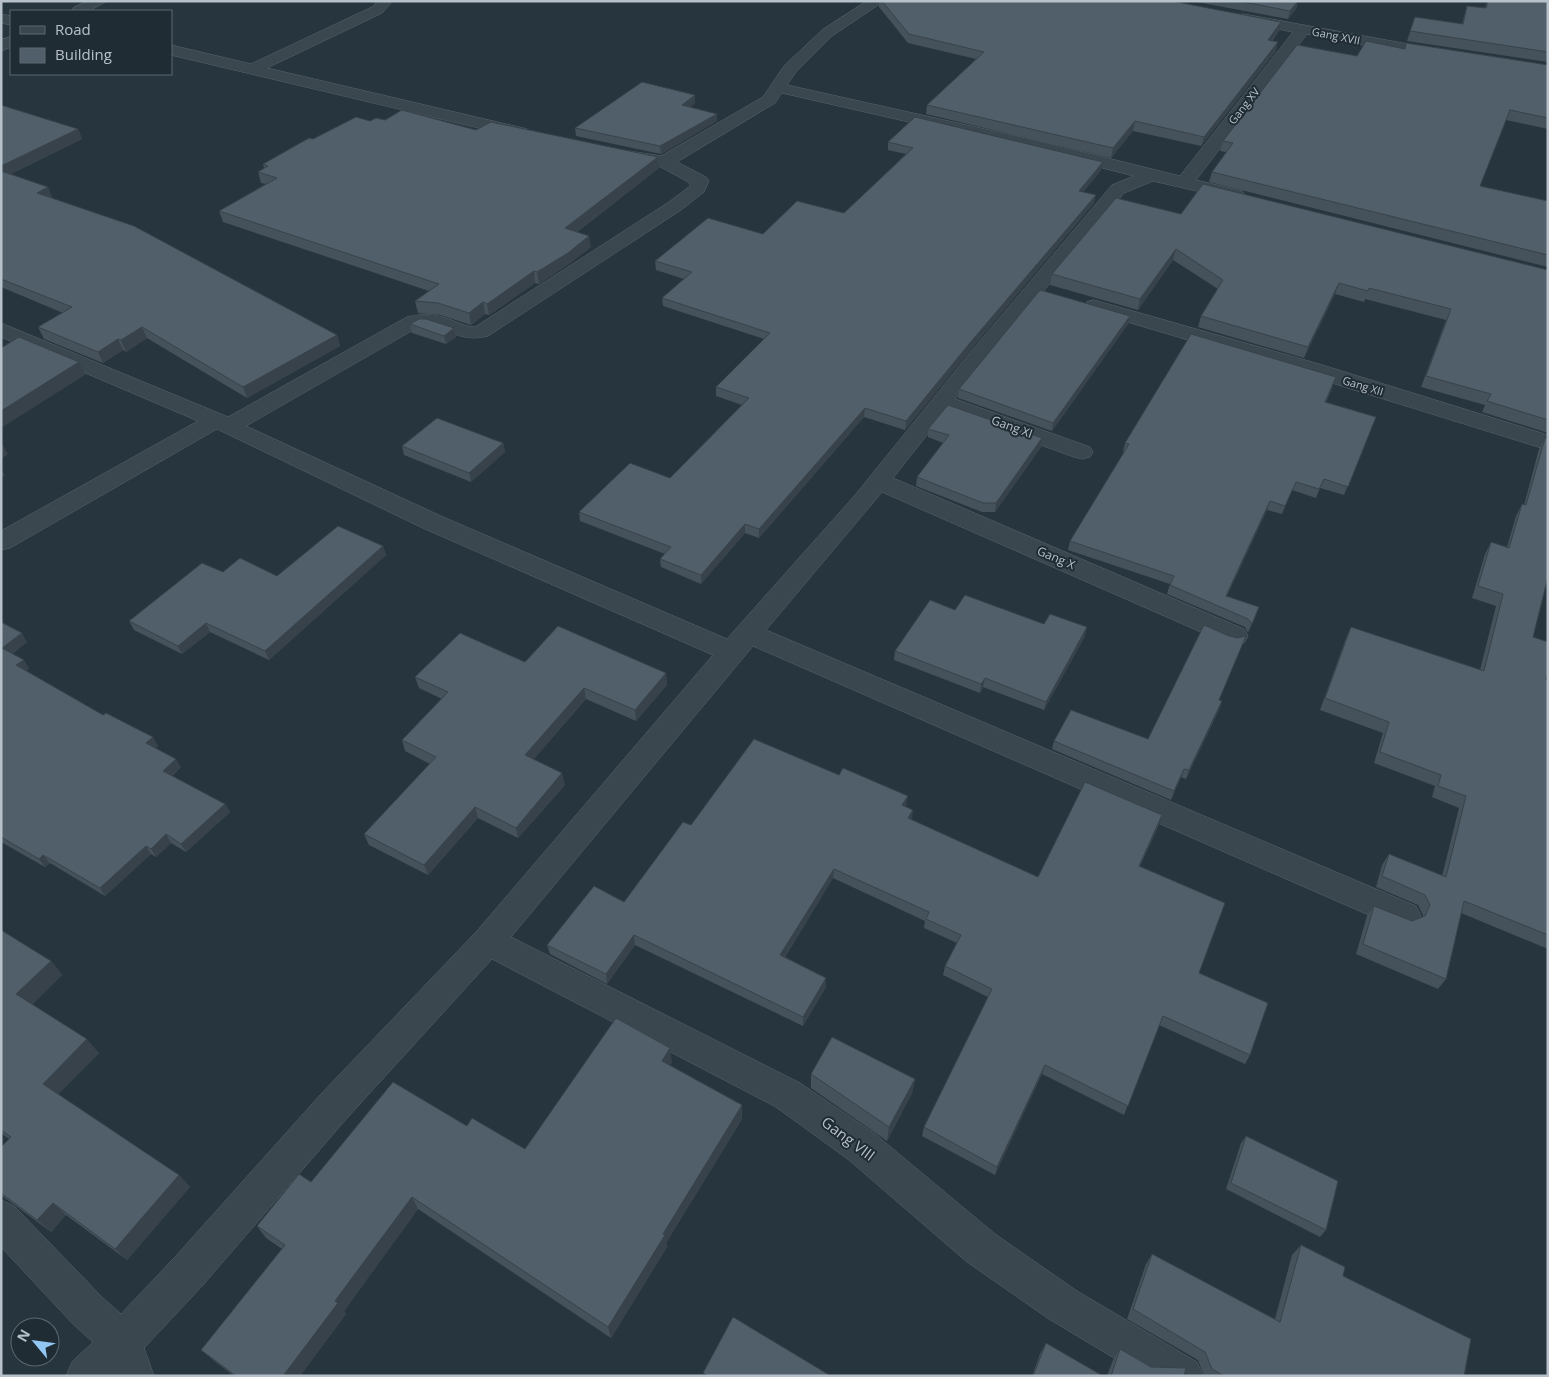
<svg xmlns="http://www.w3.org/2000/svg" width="1549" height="1377" viewBox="0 0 1549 1377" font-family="'Open Sans',sans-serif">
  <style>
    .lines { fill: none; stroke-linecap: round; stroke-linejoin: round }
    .minor-casing { stroke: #59646d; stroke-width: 1 }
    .minor { fill: #3b474f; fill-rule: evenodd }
    .wall { fill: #45525b }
    .shaded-wall { fill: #38424a }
    .building { fill: #505f6a; stroke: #38424a }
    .labels { text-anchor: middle; stroke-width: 4; stroke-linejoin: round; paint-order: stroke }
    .far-street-label { font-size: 11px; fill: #b7c1ca; stroke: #202c34 }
    .street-label { font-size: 12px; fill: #b7c1ca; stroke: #202c34 }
    .near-street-label { font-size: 15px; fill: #b7c1ca; stroke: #202c34 }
  </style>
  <rect width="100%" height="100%" fill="#27353f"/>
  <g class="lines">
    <g class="minor-casing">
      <path id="minor" d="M88 1H107L89 11H71L73 8Z
        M375 1H390L391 3 382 13 267 68 527 129 529 133 527 137 521 138 171 55V45L251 64 372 7 376 3Z
        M867 1H884L832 36 796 72 787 85 1038 141 1180 176 1293 32 1238 21 1236 18 1238 15 1243 14 1441 50 1446 52 1449 55 1446 58 1441 60 1307 34 1196 180 1242 191 1245 195 1242 199 1236 200 1153 181 1124 193 955 399 1090 447 1093 452 1090 457 1082 459 1074 457 946 411 893 478 1244 629 1248 636 1244 643 1235 645 1226 643 882 492 766 630 1416 906 1421 916 1416 926 1405 930 1394 926 753 646 511 937 800 1083 875 1134 995 1234 1077 1291 1197 1362 1203 1376H1144L1049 1319 967 1262 849 1160 776 1107 492 959 347 1118 203 1285 144 1348 154 1376H66L72 1362 93 1342 74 1325 1 1247V1200L14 1206 102 1297 121 1314 175 1257 321 1094 477 931 713 655 425 529 217 429 10 548 1 550V531L198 421 1 337V323L228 417 407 317C423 313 436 314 451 320 459 323 467 327 475 327L669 202 690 186V183L659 166 616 159 613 155 616 151 622 150 661 156 763 97 784 66 822 30ZM782 93 1036 151 1134 176 1112 185 969 354 856 494 727 639 443 517 246 426 420 326C444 323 456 344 488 336L681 210 704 192 709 181 706 177 677 162 775 103Z
        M1 14 11 16V25L1 23Z
        M11 37V47L1 51V40Z
        M1094 300 1319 364 1548 435V450L1303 374 1087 310 1084 306 1087 302Z"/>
    </g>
    <use href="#minor" class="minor"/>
  </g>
  <path class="wall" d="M879 1H882L1281 22 1279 31 1272 41 1276 51 1201 146 1133 131 1111 158 926 114 927 105 976 59 908 43 879 7Z
    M1191 1H1298L1296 9 1288 19Z
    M1487 1H1548V62L1407 41 1415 17 1462 24 1467 6 1485 8Z
    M1404 49 1548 65V129L1506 120 1480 186 1548 201V267L1209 182 1212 172 1226 152 1220 151 1223 141 1357 56Z
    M695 95V103L690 107 717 121 661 154 576 136 575 128Z
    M1 105 78 129 82 139 11 174 48 187 52 198 337 335 340 346 247 398 147 338 126 352 123 350 103 363 44 339 38 327 63 313 1 287Z
    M385 120 476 130 658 157 659 168 577 232 591 247 569 264 539 284 535 283 489 315 485 314 471 325 440 315 418 313 415 301 429 291 223 222 219 211 266 184 261 183 258 172 264 168 263 164 313 139 370 121Z
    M888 142 1101 170 1083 192 1094 203 968 353 905 430 864 417 759 538 745 533 701 584 661 567 660 559 665 554 580 521 579 512 670 478 742 405 716 396V387L764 339 663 306 662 298 684 279 656 270 655 261 844 213 906 154 888 150Z
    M1181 214 1548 270V433L1482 412 1485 405 1421 387 1446 320 1365 299 1364 302 1335 294 1304 358 1198 327 1201 316 1218 289 1173 260 1138 310 1050 285 1052 274Z
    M1130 316 1128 324 1052 431 958 398 959 389Z
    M410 324 454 328 456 337 446 344 412 333Z
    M1333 386 1326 402 1376 417 1344 495 1320 488 1316 498 1292 490 1282 514 1267 510 1227 596 1259 607 1248 633 1245 627 1167 594 1170 584 1068 550 1070 541 1124 452H1123L1125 443Z
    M928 429 1041 447 995 512H982L916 486 917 477 943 443 928 437Z
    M1545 438 1533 637 1546 679 1548 680V949L1461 913 1446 979 1438 989 1356 954 1367 916 1374 906 1412 921 1422 918 1423 915 1418 905 1376 887 1382 865 1389 854 1442 876 1459 808 1432 797 1435 786 1374 763 1383 733 1320 710 1346 638 1351 627 1480 670 1496 606 1472 598 1485 554 1491 542 1507 547 1516 516 1522 504 1524 505 1539 449Z
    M503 443 505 452 471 482 404 455 402 446Z
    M383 546 386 555 269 660 210 632 182 654 134 630 129 621 223 572 277 576Z
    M955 610 1044 624 1085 636 1044 710 983 687 980 693 894 660 895 651Z
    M1 622 27 642 12 654 29 668 26 671 103 715 158 746 155 748 181 767 172 776 225 804 230 812 186 852 171 843 156 857 151 854 105 896 50 863 45 867 1 842Z
    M525 662 666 673 667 685 636 721 586 699 533 760 565 785 518 838 478 818 428 875 369 845 364 834 430 764 405 751 402 740 442 699 419 688 415 677Z
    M1219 700V710L1186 779 1181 777 1171 800 1052 749 1054 741 1148 739Z
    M906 806 912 820 1038 877 1162 815 1159 825 1140 866 1199 973 1250 1055 1245 1064 1159 1025 1124 1115 1042 1074 995 1175 922 1136 924 1127 988 997 943 975 945 966 957 943 924 928 925 921 833 878 785 957 826 978V987L803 1026 635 945 607 984 550 954 547 945 624 902 691 825Z
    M1 930 51 961 62 975 32 1004 99 1053 58 1094 179 1175 190 1187 127 1260 66 1215 51 1232 1 1195V1147L9 1139 1 1133Z
    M672 1062 670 1065 742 1105V1119L666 1243 667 1247 611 1338 418 1209 344 1311 346 1314 300 1376H234L213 1360 201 1350 282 1249 266 1238 257 1226 311 1182 467 1126 525 1149Z
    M811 1074 915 1079 912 1093 887 1141 811 1088Z
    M1246 1136 1326 1230 1320 1237 1226 1189 1241 1143Z
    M1301 1245 1343 1276 1464 1376H1204L1198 1360 1127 1319 1146 1264 1152 1254 1275 1319 1292 1255Z
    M1046 1343 1103 1376H1032L1040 1354Z
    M1120 1349 1151 1367 1184 1376H1107L1113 1360Z"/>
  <path class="shaded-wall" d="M1298 1 1296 9 1288 19 1290 11Z
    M1281 22 1279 31 1265 49 1268 40Z
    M1278 42 1276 51 1201 146 1204 137Z
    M695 95V103L682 113V105Z
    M717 114V121L661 154 660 146Z
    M1135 121 1133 131 1111 158 1113 148Z
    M78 129 82 139 1 179V166Z
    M658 157 659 168 567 239 565 228Z
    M1103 162 1101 170 1078 199 1079 191Z
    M48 187 52 198 37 193Z
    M1096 195 1094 203 968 353 905 430 906 421 969 344Z
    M589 236 591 247 569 264 539 284 537 272Z
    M1176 249 1173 260 1138 310 1140 299Z
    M534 271 535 283 489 315 487 304Z
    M1339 283 1335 294 1304 358 1308 347Z
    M483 302 485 314 471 325 469 313Z
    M1130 316 1128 324 1052 431 1053 423Z
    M142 327 147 338 126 352 121 340Z
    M454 328 456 337 446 344 444 336Z
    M337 335 340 346 247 398 243 387Z
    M118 339 123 350 103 363 98 352Z
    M79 362 85 375 1 428V411Z
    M865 408 864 417 759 538V529Z
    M1042 438 1041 447 995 512 996 503Z
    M1 442 8 454 1 459Z
    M503 443 505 452 471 482 469 473Z
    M1 469 5 475 1 478Z
    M1270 501 1267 510 1223 605 1226 596Z
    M745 524V533L701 584V575Z
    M383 546 386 555 269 660 265 651Z
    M206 623 210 632 182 654 178 646Z
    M1087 627 1085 636 1044 710 1046 702Z
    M22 633 27 642 7 657 2 648Z
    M24 660 29 668 22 674 16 665Z
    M666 673 667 685 636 721 635 710Z
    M985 678 983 687 980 693 981 684Z
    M584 688 586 699 527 767 525 755Z
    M1222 701 1219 710 1186 779 1189 770Z
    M153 737 158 746 151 752 146 743Z
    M176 759 181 767 167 779 163 771Z
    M1184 769 1181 777 1171 800 1174 791Z
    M562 773 565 785 518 838 516 828Z
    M908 796 906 806 901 815 902 805Z
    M225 804 230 812 186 852 181 844Z
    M475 807 478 818 428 875 424 865Z
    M913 810 912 820 908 818Z
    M1162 815 1159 825 1135 875 1139 866Z
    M166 834 171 843 156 857 151 849Z
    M146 846 151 854 105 896 100 888Z
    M43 855 50 863 45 867 39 859Z
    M834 869 833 878 780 964V955Z
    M634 935 635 945 607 984 606 974Z
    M51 961 62 975 29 1008 16 994Z
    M826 978V987L803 1026V1017Z
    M87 1039 99 1053 56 1097 43 1084Z
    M670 1048 672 1062 664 1074 662 1061Z
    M1045 1065 1042 1074 995 1175 997 1167Z
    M915 1079 912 1093 887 1141 889 1127Z
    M742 1105V1119L666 1243 667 1247 611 1338 608 1327 663 1234Z
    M179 1175 190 1187 127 1260 115 1249Z
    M412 1197 418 1209 344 1311 346 1314 300 1376H283L335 1301Z
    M53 1203 66 1215 51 1232 37 1220Z"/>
  <path class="building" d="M882 1H1172L1281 22 1268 40 1278 42 1204 137 1135 121 1113 148 927 105 984 52 909 34Z
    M1239 1H1298L1290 11Z
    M1488 1H1548V52L1410 31 1415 17 1463 24 1467 6 1486 8Z
    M1366 41 1405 49 1406 43 1548 65V118L1510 110 1480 186 1548 201V255L1212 172 1233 143 1223 141 1297 45 1357 56Z
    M642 82 695 95 682 105 717 114 660 146 575 128Z
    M1 105 78 129 1 166Z
    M402 110 476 130 491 122 658 157 565 228 589 236 568 253 537 272 534 271 487 304 483 302 469 313 438 303 415 301 439 284 219 211 277 178 258 172 268 166 263 164 309 138 313 139 356 117 370 121 376 118 385 120Z
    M915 117 1103 162 1079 191 1096 195 969 344 906 421 865 408 759 529 745 524 701 575 660 559 671 547 579 512 630 463 670 478 749 398 716 387 770 333 662 298 692 272 655 261 708 218 763 234 797 201 844 213 913 148 888 142Z
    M1 171 48 187 37 193 134 226 337 335 243 387 142 327 121 340 118 339 98 352 38 327 72 307 1 279Z
    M1203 184 1548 270V420L1487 401 1491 394 1426 376 1451 309 1369 288 1368 291 1339 283 1308 347 1201 316 1223 280 1176 249 1140 299 1052 274 1116 198 1181 214Z
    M1040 290 1130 316 1053 423 959 389Z
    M419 319H426L454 328 444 336 410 324Z
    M1191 334 1336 377 1325 402 1376 417 1348 487 1324 479 1319 489 1296 482 1285 506 1270 501 1226 596 1259 607 1252 624 1248 619 1170 585 1174 576 1070 541 1129 444 1125 443Z
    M19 337 79 362 1 411V348Z
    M948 405 1042 438 996 503H983L917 477 949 435 928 429Z
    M437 418 503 443 469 473 402 446Z
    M1545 438 1548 439V577L1533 637 1548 642V672L1546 679 1548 680V935L1464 901 1446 979 1363 944 1374 906 1412 921 1425 916 1430 905 1425 895 1382 876 1389 854 1446 877 1466 796 1438 786 1441 775 1380 752 1389 722 1325 698 1351 627 1484 671 1503 594 1478 586 1491 542 1509 548 1522 504 1526 505Z
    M338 526 383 546 265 651 206 623 178 646 129 621 202 563 223 572 240 558 277 576Z
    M965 595 1044 624 1050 614 1087 627 1046 702 985 678 981 684 895 651 930 600 955 610Z
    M1 622 22 633 2 648 24 660 16 665 103 715 106 713 153 737 146 743 176 759 163 771 225 804 181 844 166 834 151 849 146 846 100 888 43 855 39 859 1 837Z
    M1204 625 1229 636 1238 638 1246 636 1219 700 1222 701 1189 770 1184 769 1174 791 1054 741 1071 710 1148 739Z
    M558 626 666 673 635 710 584 688 525 755 562 773 516 828 475 807 424 865 364 834 436 757 402 740 448 692 415 677 460 633 525 662Z
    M754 739 839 775 843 768 908 796 902 805 913 810 908 818 1038 877 1085 782 1162 815 1139 866 1225 903 1199 973 1268 1003 1250 1055 1163 1016 1128 1106 1045 1065 997 1167 924 1127 992 989 945 966 961 935 926 919 929 912 834 869 780 955 826 978 803 1017 634 935 606 974 547 945 594 886 624 902 683 822 691 825Z
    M1 930 51 961 16 994 87 1039 43 1084 179 1175 115 1249 53 1203 37 1220 1 1193V1147L11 1137 1 1130Z
    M616 1018 670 1048 662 1061 742 1105 663 1234 665 1235 608 1327 412 1197 335 1301 338 1303 283 1376H236L201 1350 285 1245 257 1226 299 1174 311 1182 393 1082 467 1126 472 1118 525 1149Z
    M832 1037 915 1079 889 1127 811 1074Z
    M1246 1136 1338 1181 1326 1230 1231 1183Z
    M1301 1245 1345 1267 1343 1276 1471 1339 1464 1376H1224L1212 1369 1205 1352 1133 1309 1152 1254 1280 1322Z
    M733 1317 831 1376H708L703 1373Z
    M1046 1343 1103 1376H1033Z
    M1120 1349 1151 1367 1186 1368 1184 1376H1111Z"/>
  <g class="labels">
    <g class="far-street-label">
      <text transform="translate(1336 36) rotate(11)" y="4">Gang XVII</text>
      <text transform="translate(1244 106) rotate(-52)" y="4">Gang XV</text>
      <text transform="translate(1363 386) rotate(17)" y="4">Gang XII</text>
    </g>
    <g class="street-label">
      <text transform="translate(1012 427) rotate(20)" y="4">Gang XI</text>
      <text transform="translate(1056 558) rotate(23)" y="4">Gang X</text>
    </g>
    <g class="near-street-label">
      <text transform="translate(848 1139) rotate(37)" y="5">Gang VIII</text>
    </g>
  </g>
  <rect width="1549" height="1377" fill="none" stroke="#b7c1ca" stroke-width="5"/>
  <rect x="10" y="10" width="162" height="65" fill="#202c34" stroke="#5c6870"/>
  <rect x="20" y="26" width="25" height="8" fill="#3b474f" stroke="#5c6870"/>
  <text x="55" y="35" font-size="15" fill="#b7c1ca">Road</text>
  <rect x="20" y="48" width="25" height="15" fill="#505f6a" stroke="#5c6870"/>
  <text x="55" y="60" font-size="15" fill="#b7c1ca">Building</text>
  <g transform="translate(35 1342) rotate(299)"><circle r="24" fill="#202c34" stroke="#5c6870"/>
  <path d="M0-4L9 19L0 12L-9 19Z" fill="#93c7f3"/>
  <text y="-8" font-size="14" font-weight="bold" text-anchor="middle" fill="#b7c1ca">N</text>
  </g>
</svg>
